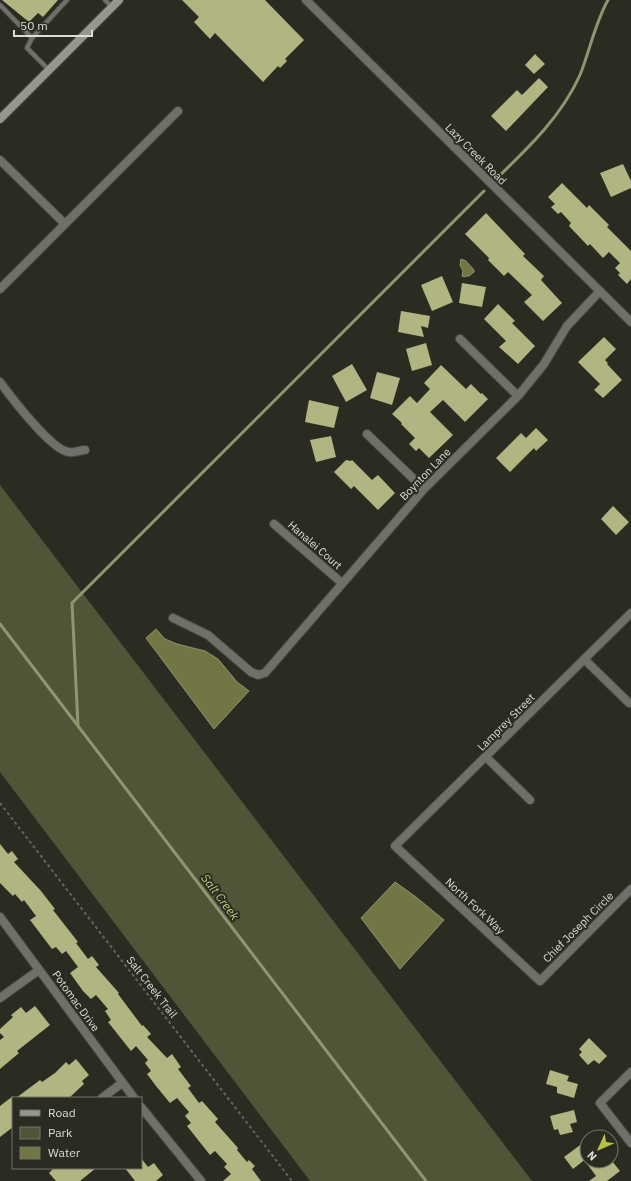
<svg xmlns="http://www.w3.org/2000/svg" width="631" height="1181" viewBox="0 0 631 1181" font-family="'IBM Plex Sans',sans-serif">
  <style>
    .green { fill: #515537 }
    .water { fill: #717644; stroke: #919570 }
    .lines { fill: none; stroke-linecap: round; stroke-linejoin: round }
    .stream { stroke: #919570; stroke-width: 3 }
    .building { fill: #b0b581 }
    .lane-casing { stroke: #47483e; stroke-width: 6 }
    .street-casing { stroke: #47483e; stroke-width: 10 }
    .secondary-casing { stroke: #47483e; stroke-width: 10 }
    .path { stroke: #64655b; stroke-width: 2; stroke-dasharray: 3 3; stroke-linecap: butt }
    .lane { stroke: #6f706a; stroke-width: 4 }
    .street { stroke: #6f706a; stroke-width: 8 }
    .secondary { stroke: #96978e; stroke-width: 8 }
    .labels { text-anchor: middle; stroke-width: 4; stroke-linejoin: round; paint-order: stroke }
    .street-label { font-size: 11px; fill: #ddded7; stroke: #2b2c21 }
    .water-label { font-size: 12px; font-style: italic; fill: #c2c97c; stroke: #2b2c21 }
  </style>
  <rect width="100%" height="100%" fill="#2b2c21"/>
  <path class="green" d="M0 485 532 1181H310L0 772Z"/>
  <path class="water" d="M461 259 466 261 474 270V272L469 276H466L465 277 462 276 463 271 460 265Z
    M156 629 165 639 177 644 205 651 218 659 237 682 249 691 214 729 146 638Z
    M395 882 416 897 444 920 400 969 361 918Z"/>
  <g class="lines">
    <path class="stream" d="M496 179C529 147 561 117 580 75 590 50 595 23 608 0
      M0 624 426 1181
      M78 726 72 603 484 191"/>
  </g>
  <path class="building" d="M2 0H58L43 17 38 13 29 22Z
    M182 0H265L304 40 285 59 287 61 280 68 278 66 263 82 215 33 210 39 194 22 199 17Z
    M535 54 545 64 534 74 525 65Z
    M539 78 548 87 506 131 491 116 517 90 522 95Z
    M623 164 631 181V188L611 197 600 173Z
    M562 183 587 208 589 205 609 225 607 227 631 251V279L627 284 618 275 620 273 615 268 620 263 609 252 603 258 590 244 588 246 569 226 571 223 561 212 558 214 551 207 555 204 548 197Z
    M486 213 525 254 523 256 544 276 541 280 562 303 543 321 524 302 532 295 508 272 504 276 488 260 489 258 465 234Z
    M442 276 453 302 432 311 421 285Z
    M462 283 486 287 482 307 459 303Z
    M498 304 515 321 512 323 535 346 518 364 499 347 506 341 484 319Z
    M401 311 430 316 428 328 421 326 424 337 398 332Z
    M604 337 616 349 605 360 608 363 607 364 622 380 603 398 594 390 600 384 578 362Z
    M426 343 432 365 412 371 406 349Z
    M352 364 367 390 346 402 332 376Z
    M441 365 466 389 471 384 481 394 482 393 488 399 465 422 443 400 430 412 453 435 429 458 419 448 416 451 409 444 415 438 401 424 402 423 392 414 410 396 417 403 430 389 424 383Z
    M377 372 400 378 392 405 370 398Z
    M309 400 339 407 334 428 305 422Z
    M536 428 548 440 536 451 534 448 510 472 496 458 521 433 526 438Z
    M331 436 336 457 316 462 310 440Z
    M346 460 351 461 352 460 372 480 378 475 395 493 378 510 354 486 351 489 334 472Z
    M613 506 629 522 616 535 601 519Z
    M0 844 8 854 12 851 18 859 14 862 41 891 55 909 53 910 78 942 76 943 88 959 92 956 99 965 96 967 119 993 118 994 142 1026 143 1025 151 1034 147 1037 167 1058 172 1054 181 1067 178 1069 191 1086 188 1088 199 1103 202 1101 218 1119 215 1122 238 1148 237 1150 247 1162 249 1160 255 1166 252 1169 261 1181H223L231 1174 224 1167 227 1164 215 1151 210 1155 187 1126 191 1123 185 1116 189 1112 177 1098 170 1103 156 1086 147 1074 151 1071 145 1063 148 1060 136 1046 131 1051 108 1022 111 1020 105 1011 108 1009 96 995 91 999 83 991 70 973 78 967 66 951 62 954 56 947 52 949 30 920 36 916 24 900 22 902 15 894 13 896 0 883Z
    M35 1006 50 1025 17 1051 19 1053 0 1069V1040L4 1037 0 1033V1029L13 1017 11 1015 21 1007 26 1013Z
    M589 1038 607 1056 599 1064 594 1060 588 1065 579 1055 582 1052 579 1049Z
    M76 1059 89 1075 82 1081 84 1084 69 1098H16L40 1080 42 1082 55 1073 66 1062 69 1065Z
    M550 1070 569 1076 567 1081 578 1084 574 1098 557 1093V1087L546 1084Z
    M13 1096V1127L0 1137V1106Z
    M574 1110 577 1122 570 1124 573 1132 560 1135 558 1129 554 1130 550 1116Z
    M587 1140V1158L573 1169 564 1157Z
    M141 1158 148 1167 154 1163 163 1175 156 1181H135L125 1168H141Z
    M585 1161H612L620 1171 607 1181H589L596 1176Z
    M54 1168H96L80 1181H56L49 1173Z"/>
  <g class="lines">
    <g class="lane-casing">
      <path id="lane" d="M105 0 112 7
        M0 5 32 38 27 48 49 70
        M32 38 67 0"/>
    </g>
    <g class="street-casing">
      <path id="street" d="M306 0 631 322
        M0 160 65 224
        M0 289 178 111
        M460 339 518 396
        M0 382C11 397 52 451 69 452 74 453 80 450 85 450
        M367 434 424 489
        M274 524 342 583
        M631 613 395 846 540 981 631 889
        M173 618 208 635 251 672 258 675 265 673 424 489 518 396 544 364 567 326 600 291
        M584 659 629 703
        M486 757 530 800
        M0 917 134 1098
        M0 998 39 970
        M631 1072 600 1103 631 1143
        M102 1098 122 1083
        M141 1107 201 1181"/>
    </g>
    <g class="secondary-casing">
      <path id="secondary" d="M0 119 119 0"/>
    </g>
    <path class="path" d="M0 803 292 1181"/>
    <use href="#lane" class="lane"/>
    <use href="#street" class="street"/>
    <use href="#secondary" class="secondary"/>
  </g>
  <g class="labels">
    <g class="street-label">
      <text transform="translate(476 154) rotate(45)" y="4">Lazy Creek Road</text>
      <text transform="translate(425 474) rotate(-46)" y="4">Boynton Lane</text>
      <text transform="translate(315 545) rotate(41)" y="4">Hanalei Court</text>
      <text transform="translate(506 722) rotate(-45)" y="4">Lamprey Street</text>
      <text transform="translate(475 906) rotate(43)" y="4">North Fork Way</text>
      <text transform="translate(578 927) rotate(-45)" y="4">Chief Joseph Circle</text>
      <text transform="translate(152 987) rotate(52)" y="4">Salt Creek Trail</text>
      <text transform="translate(76 1001) rotate(54)" y="4">Potomac Drive</text>
    </g>
    <g class="water-label">
      <text transform="translate(220 897) rotate(53)" y="4">Salt Creek</text>
    </g>
  </g>
  <rect x="12" y="1097" width="130" height="72" fill="#2b2c21" stroke="#72736a"/>
  <rect x="20" y="1110" width="20" height="6" fill="#96978e" stroke="#72736a"/>
  <text x="48" y="1117" font-size="12" fill="#ddded7">Road</text>
  <rect x="20" y="1127" width="20" height="12" fill="#515537" stroke="#72736a"/>
  <text x="48" y="1137" font-size="12" fill="#ddded7">Park</text>
  <rect x="20" y="1147" width="20" height="12" fill="#717644" stroke="#72736a"/>
  <text x="48" y="1157" font-size="12" fill="#ddded7">Water</text>
  <g transform="translate(599 1149) rotate(225)"><circle r="19" fill="#2b2c21" stroke="#72736a"/>
  <path d="M0-3L7 15L0 10L-7 15Z" fill="#b8c147"/>
  <text y="-6" font-size="11" font-weight="bold" text-anchor="middle" fill="#ddded7">N</text>
  </g>
  <path d="M14 30v6h78v-6" fill="none" stroke="#ddded7" stroke-width="2"/>
  <text x="20" y="30" font-size="12" fill="#ddded7" stroke="#2b2c21" stroke-width="3" paint-order="stroke">50 m</text>
</svg>
